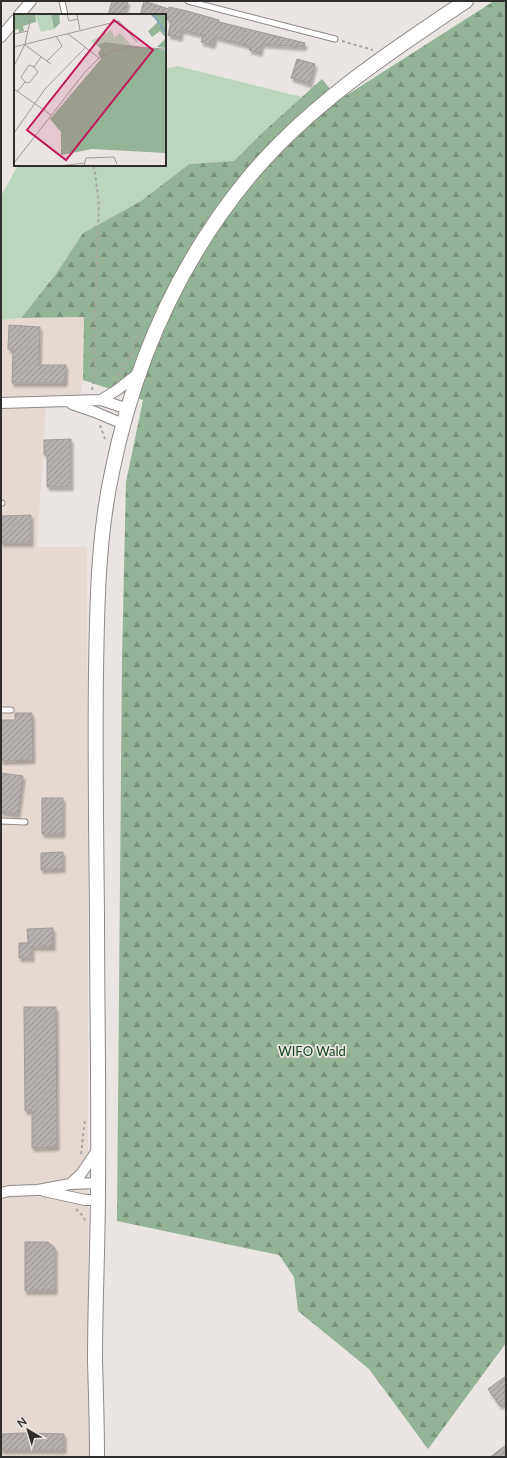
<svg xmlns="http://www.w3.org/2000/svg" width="507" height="1458" viewBox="0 0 507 1458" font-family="Lato,sans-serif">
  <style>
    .built { fill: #e5d9d2 }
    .grass { fill: #bcd6be }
    .forest { fill: url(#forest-firs) }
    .building { fill: url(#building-hatch); stroke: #a09b99; filter: url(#shadow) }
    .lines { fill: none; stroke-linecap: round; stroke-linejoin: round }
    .lane-casing { stroke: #8e8987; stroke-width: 7 }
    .street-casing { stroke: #8e8987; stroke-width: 12 }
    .secondary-casing { stroke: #8e8987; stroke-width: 16 }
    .path { stroke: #aaa6a4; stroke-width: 2; stroke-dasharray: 3 3; stroke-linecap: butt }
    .lane { stroke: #fff; stroke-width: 5 }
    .street { stroke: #fff; stroke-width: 10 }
    .secondary { stroke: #fff; stroke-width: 14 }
    .labels { text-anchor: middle; stroke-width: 3.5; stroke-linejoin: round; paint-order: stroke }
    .park-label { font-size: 13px; fill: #14461f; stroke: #eae5e3 }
    .inset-river { fill: none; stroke: #80a4be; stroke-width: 2 }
    .inset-road { fill: none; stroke: #a09c9b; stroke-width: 1 }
    .view { fill: #c2185b; fill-opacity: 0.15; stroke: #c2185b; stroke-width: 2 }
    .inset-edge { fill: none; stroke: #312f2e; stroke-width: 2 }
  </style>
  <defs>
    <pattern id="forest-firs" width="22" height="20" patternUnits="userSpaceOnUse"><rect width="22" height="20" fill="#94b497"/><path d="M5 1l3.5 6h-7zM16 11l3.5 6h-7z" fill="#79937c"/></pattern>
    <pattern id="building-hatch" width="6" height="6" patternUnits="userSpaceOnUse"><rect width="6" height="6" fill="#b6b1af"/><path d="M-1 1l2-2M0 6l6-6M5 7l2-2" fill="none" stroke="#95908f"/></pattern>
    <filter id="shadow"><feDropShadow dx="2" dy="3.5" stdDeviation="1" flood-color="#0004"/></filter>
  </defs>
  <rect width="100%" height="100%" fill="#eae5e3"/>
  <path class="built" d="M84 317 83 380 78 411 66 406 46 407 37 547H87L89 1457H1V320L21 318Z"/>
  <path class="grass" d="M178 66 302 97 264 131 234 161 189 164 141 201 83 233 56 274 21 318 1 320V196L18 165H165V69Z"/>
  <path class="forest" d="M494 1H506V1343L428 1449 369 1369 298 1311 294 1277 279 1255 117 1221 122 657 126 482 143 400 83 380 84 317 21 318 56 274 83 233 141 201 189 164 234 161 264 131 322 79 339 100Z"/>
  <path class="building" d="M112 1H128L124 15H108Z
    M144 1 169 9V7L187 11 219 20V22L305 43 304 47 262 44 260 53 249 50 250 46 215 37 213 45 201 42 203 35 182 30 180 38 168 35 171 21 166 19 167 15H140Z
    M297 59 315 64 310 84 291 78Z
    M9 325 40 327 39 365H66L65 383H12L13 350 8 349Z
    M71 439V487H47V455H44V440Z
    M31 515V543H1V516Z
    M15 713H32L33 760 1 761V720H15Z
    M1 773 23 776 18 814 1 812Z
    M42 798H63V834H42Z
    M63 852V869L41 870V853Z
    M53 928V947H32V958H19V943H28L27 929Z
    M24 1007H56L57 1147 32 1148V1111H25Z
    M25 1242H48L55 1248V1291H25Z
    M506 1376V1402L500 1406 488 1389Z
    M23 1433 64 1434V1450H1V1434Z
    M506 1445V1457H490Z"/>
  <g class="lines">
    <g class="lane-casing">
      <path id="lane" d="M62 1 65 15
        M188 1 335 39
        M1 503H2
        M1 710H11
        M1 821 25 822"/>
    </g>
    <g class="street-casing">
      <path id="street" d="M19 15 31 1
        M1 37 15 20
        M101 400 128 409
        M1 403 101 400 117 390 140 372
        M72 404 95 412 123 424
        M70 1184 81 1174 98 1149
        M44 1191 85 1200H98
        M1 1193 9 1191 38 1190 70 1184 98 1183"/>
    </g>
    <g class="secondary-casing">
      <path id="secondary" d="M97 1457C97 1425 96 1393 95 1361 95 1302 98 1243 98 1185 99 1094 97 1003 97 912 96 832 95 752 96 672 97 605 98 537 112 472 134 364 178 263 249 177 309 105 388 53 466 1"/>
    </g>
    <path class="path" d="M342 41 373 50
      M118 375 122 371 143 328
      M92 390 95 373 94 339 99 205 95 172 93 165
      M100 425 106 442
      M81 1154 85 1119
      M76 1209 84 1217 85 1221"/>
    <use href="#lane" class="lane"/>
    <use href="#street" class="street"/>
    <use href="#secondary" class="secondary"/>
  </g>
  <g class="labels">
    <g class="park-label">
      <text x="312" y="1056">WIFO Wald</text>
    </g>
  </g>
  <g transform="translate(14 14)">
    <rect width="152" height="152" fill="#eae5e3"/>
    <path d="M21 0H37L40 15 27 18ZM98 16 100 24 106 19 117 31 93 28 83 31 77 27Z" fill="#bcd6be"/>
    <path d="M0 0H21L22 8 9 12 10 17 5 18V15L0 16ZM37 0H45L46 9 40 15ZM136 0H152V34L143 33 152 24 146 17 138 23 134 17 144 8ZM92 28 152 36V139L78 135 47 141V118L36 105 87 45 84 39 87 35 83 31Z" fill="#94b497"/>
    <path class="inset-river" d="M139 0 152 19"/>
    <path class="inset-road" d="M53 0 55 7 64 5M63 0 66 16M105 7 123 28M53 19 85 44M0 20 14 17M11 31 37 50M0 33 105 7M33 47 48 32 42 22M0 52 11 30 15 12 16 6 11 0M11 68 15 69 24 58 20 53M0 75 37 101M3 78 11 68 7 63 15 51 20 53 27 43M0 119 31 75 72 33M0 149 71 58 84 45 98 37 114 33 152 35M46 152 70 149M70 152 72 144 100 143 103 150"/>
    <path class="view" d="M100 6 139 36 52 146 13 116Z"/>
    <rect width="152" height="152" class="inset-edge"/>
  </g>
  <rect width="507" height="1458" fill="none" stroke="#312f2e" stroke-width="4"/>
  <g transform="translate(28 1430) rotate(322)" stroke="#eae5e3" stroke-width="3" paint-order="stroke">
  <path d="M0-3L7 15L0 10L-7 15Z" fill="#312f2e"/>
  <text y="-6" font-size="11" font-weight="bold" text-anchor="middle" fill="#312f2e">N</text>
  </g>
</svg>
